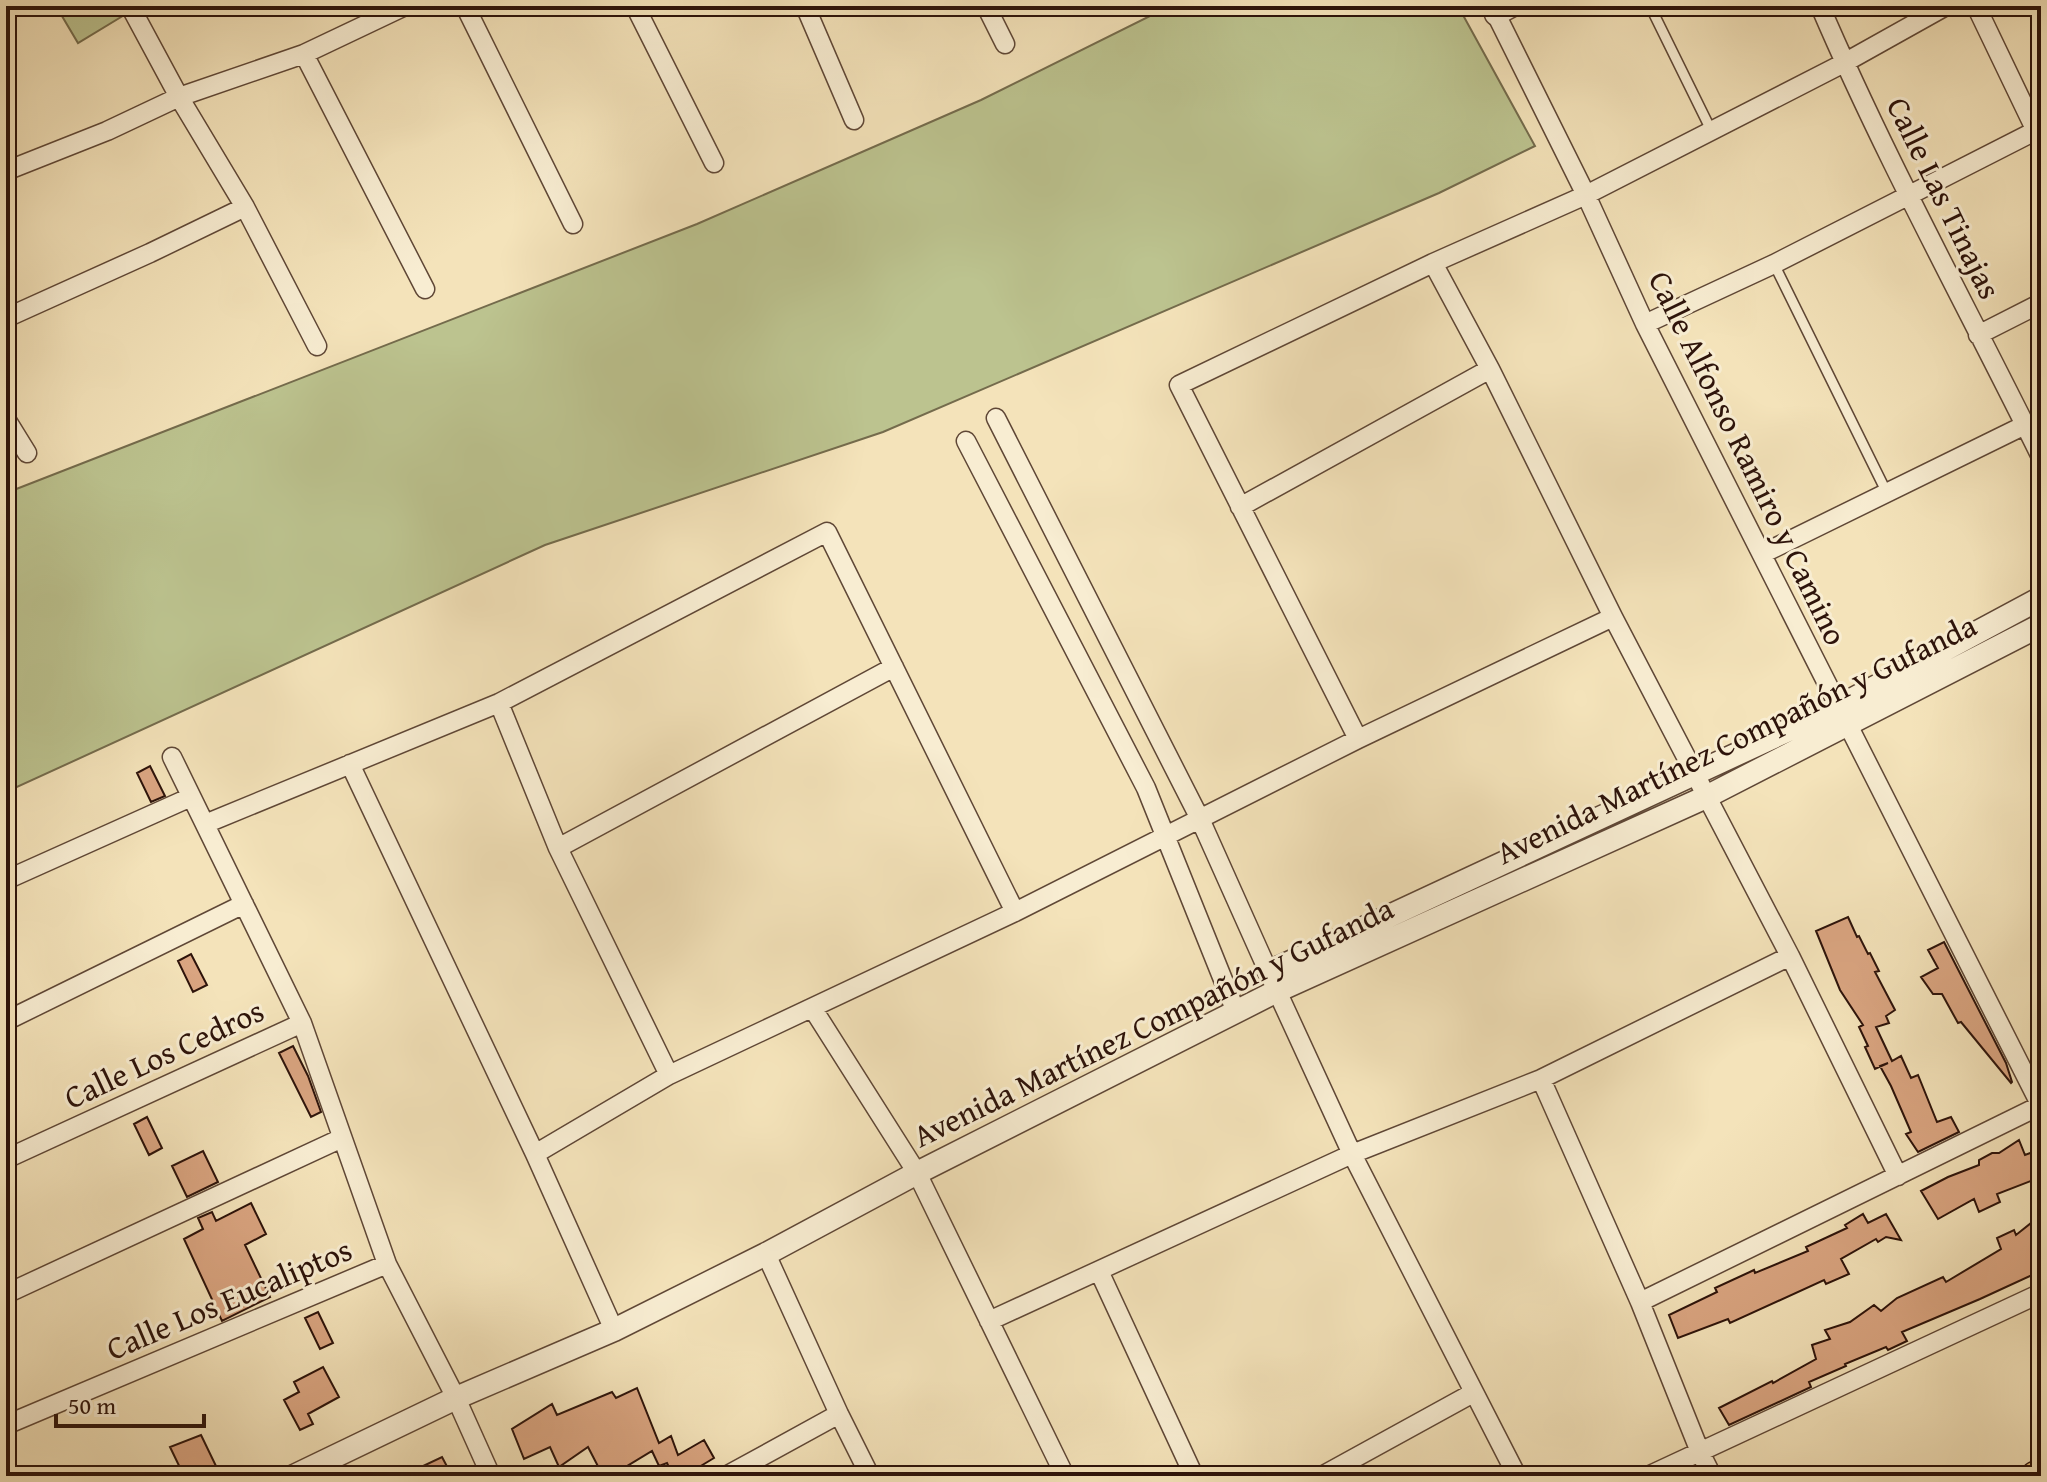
<svg xmlns="http://www.w3.org/2000/svg" width="2047" height="1482" viewBox="0 0 2047 1482" font-family="'Gentium Book Plus',serif">
  <style>
    .green { fill: #bcc38f; stroke: #746b4c; stroke-width: 2 }
    .building { fill: #daa581; stroke: #2d130a; stroke-width: 2 }
    .lines { fill: none; stroke-linecap: round; stroke-linejoin: round }
    .service-casing { stroke: #5f4736; stroke-width: 12 }
    .minor-casing { stroke: #5f4736; stroke-width: 21 }
    .tertiary-casing { stroke: #5f4736; stroke-width: 25 }
    .primary-casing { stroke: #2d130a; stroke-width: 31 }
    .service { stroke: #f8edd2; stroke-width: 9 }
    .minor { stroke: #f8edd2; stroke-width: 18 }
    .tertiary { stroke: #f8edd2; stroke-width: 22 }
    .primary { stroke: #eac27d; stroke-width: 28 }
    .labels { text-anchor: middle; stroke-width: 6; stroke-linejoin: round; paint-order: stroke }
    .street-label { font-size: 32px; fill: #2d130a; stroke: #f8edd2 }
  </style>
  <rect width="100%" height="100%" fill="#f4e3ba"/>
  <filter id="stains"><feTurbulence type="fractalNoise" baseFrequency=".0025" numOctaves="4"/><feColorMatrix values="0 0 0 0 .2 0 0 0 0 .09 0 0 0 0 .02 0 0 0 .5 -.17"/></filter>
  <radialGradient id="worn" r=".72"><stop offset=".6" stop-color="#630" stop-opacity="0"/><stop offset="1" stop-color="#630" stop-opacity=".3"/></radialGradient>
  <path class="green" d="M56 6H121L126 14 78 43Z
    M1170 6H1458L1535 146 1439 193 883 432 545 545 6 792V493L697 224 981 100Z"/>
  <path class="building" d="M150 766 165 796 151 802 137 773Z
    M1848 917 1857 937 1859 936 1868 954 1870 953 1879 971 1875 972 1895 1010 1886 1016 1889 1023 1876 1027 1892 1061 1901 1056 1911 1078 1918 1075 1937 1122 1951 1117 1959 1132 1918 1152 1906 1134 1911 1132 1891 1086 1880 1066 1888 1063 1875 1069 1865 1047 1868 1046 1859 1027 1863 1025 1840 990 1816 931Z
    M1944 942 2006 1063 2012 1082 2011 1083 1961 1022 1958 1023 1942 994H1933L1921 977 1938 968 1928 950Z
    M191 954 207 985 193 992 178 961Z
    M293 1046 308 1076 321 1112 311 1117 279 1053Z
    M147 1117 162 1148 149 1155 134 1124Z
    M2019 1140 2025 1155 2041 1149V1177L1997 1194 2000 1202 1979 1212 1974 1199 1938 1219 1921 1191 1948 1177 1979 1165V1160L1992 1153H1999Z
    M203 1151 218 1182 187 1197 172 1166Z
    M251 1203 266 1234 245 1245 270 1297 222 1321 184 1239 203 1229 198 1218 212 1212 216 1221Z
    M1863 1214 1868 1223 1886 1214 1901 1240 1886 1237 1878 1242 1876 1239 1841 1259 1849 1274 1826 1284 1824 1280 1730 1323 1728 1319 1678 1338 1669 1315 1717 1292 1715 1288 1754 1270 1755 1273 1808 1251 1806 1247 1847 1228 1845 1225Z
    M2041 1215V1271L1980 1299 1902 1332 1907 1341 1888 1350 1886 1347 1845 1364 1846 1366 1809 1382 1811 1387 1729 1425 1719 1408 1772 1381 1773 1383 1816 1359 1812 1345 1830 1339 1825 1330 1850 1322 1874 1305 1881 1311 1897 1298 1943 1277 1946 1282 2001 1249 1997 1238 2014 1230 2016 1235Z
    M318 1312 333 1343 320 1349 305 1318Z
    M323 1367 339 1397 308 1414 313 1424 300 1430 284 1400 299 1392 294 1382Z
    M637 1388 659 1443 671 1436 678 1455 704 1440 714 1458 684 1476H673L667 1463 659 1466 652 1451 624 1468 628 1476H603L588 1447 559 1467 550 1447 524 1459 512 1429 552 1404 557 1415 612 1392 616 1398Z
    M201 1435 216 1466 202 1473 201 1470 190 1476H184L170 1447Z
    M442 1457 452 1476H402Z"/>
  <g class="lines">
    <g class="service-casing">
      <path id="service" d="M1650 6 1712 132
        M1774 264 1887 493"/>
    </g>
    <g class="minor-casing">
      <path id="minor" d="M130 6 179 97 245 207 317 346
        M465 6 573 224
        M635 6 714 163
        M805 6 854 120
        M986 6 1005 44
        M1492 6 1586 195 1645 324 2041 1106
        M1820 6C1886 160 1967 307 2041 457
        M1976 6 2036 131
        M304 54 425 289
        M6 171 107 131 179 97 304 54 405 6
        M1433 263 1490 369 1613 617 1790 956 1898 1176
        M6 318 150 253 245 207
        M1645 324 1774 264 2041 128
        M1978 335 2041 303
        M996 418 1200 819 1277 991 1352 1154 1517 1476
        M6 419 27 453
        M966 441 1146 788 1236 1012
        M1240 507 1490 369
        M1762 554 2025 425
        M499 703 558 848 669 1075
        M1358 739 1179 385 1433 263 1586 195 1844 63 1946 6
        M172 757 302 1023 387 1264 456 1398 491 1476
        M350 764 535 1154 614 1330
        M205 824 499 703 827 532 1015 912
        M558 848 894 667
        M6 880 191 797
        M813 1009 917 1173 1065 1476
        M6 1021 244 904
        M1541 1079 1640 1302 1700 1452 1712 1476
        M535 1154 669 1075 1015 912 1358 739 1613 617
        M6 1159 302 1023
        M766 1254 839 1414 870 1476
        M1099 1271 1194 1476
        M6 1294 342 1138
        M1640 1302 2041 1105
        M989 1321 1352 1154 1541 1079 1790 956
        M6 1425 387 1264
        M726 1476 839 1414
        M1322 1476 1473 1393
        M1648 1476 2041 1293"/>
    </g>
    <g class="tertiary-casing">
      <path id="tertiary" d="M1496 14 1511 6
        M1269 972 1838 707 2041 598
        M294 1476 456 1398 614 1330 766 1254 917 1173 1277 991 1706 797 2041 625"/>
    </g>
    <g class="primary-casing">
      <path id="primary" d="M2035 1476 2041 1473"/>
    </g>
    <use href="#service" class="service"/>
    <use href="#minor" class="minor"/>
    <use href="#tertiary" class="tertiary"/>
    <use href="#primary" class="primary"/>
  </g>
  <g class="labels">
    <g class="street-label">
      <text transform="translate(1944 198) rotate(64)" y="11">Calle Las Tinajas</text>
      <text transform="translate(1748 458) rotate(64)" y="11">Calle Alfonso Ramiro y Camino</text>
      <text transform="translate(1736 739) rotate(-26)" y="11">Avenida Martínez Compañón y Gufanda</text>
      <text transform="translate(1153 1022) rotate(-26)" y="11">Avenida Martínez Compañón y Gufanda</text>
      <text transform="translate(164 1054) rotate(-25)" y="11">Calle Los Cedros</text>
      <text transform="translate(229 1299) rotate(-23)" y="11">Calle Los Eucaliptos</text>
    </g>
  </g>
  <rect width="2047" height="1482" fill="none" stroke="#f4e3ba" stroke-width="32"/>
  <rect x="8" y="8" width="2031" height="1466" fill="none" stroke="#2d130a" stroke-width="4"/>
  <rect x="16" y="16" width="2015" height="1450" fill="none" stroke="#2d130a" stroke-width="2"/>
  <path d="M56 1414v12h148v-12" fill="none" stroke="#2d130a" stroke-width="4"/>
  <text x="68" y="1414" font-size="24" fill="#2d130a" stroke="#f8edd2" stroke-width="6" paint-order="stroke">50 m</text>
  <rect width="100%" height="100%" filter="url(#stains)"/>
  <rect width="100%" height="100%" fill="url(#worn)"/>
</svg>
